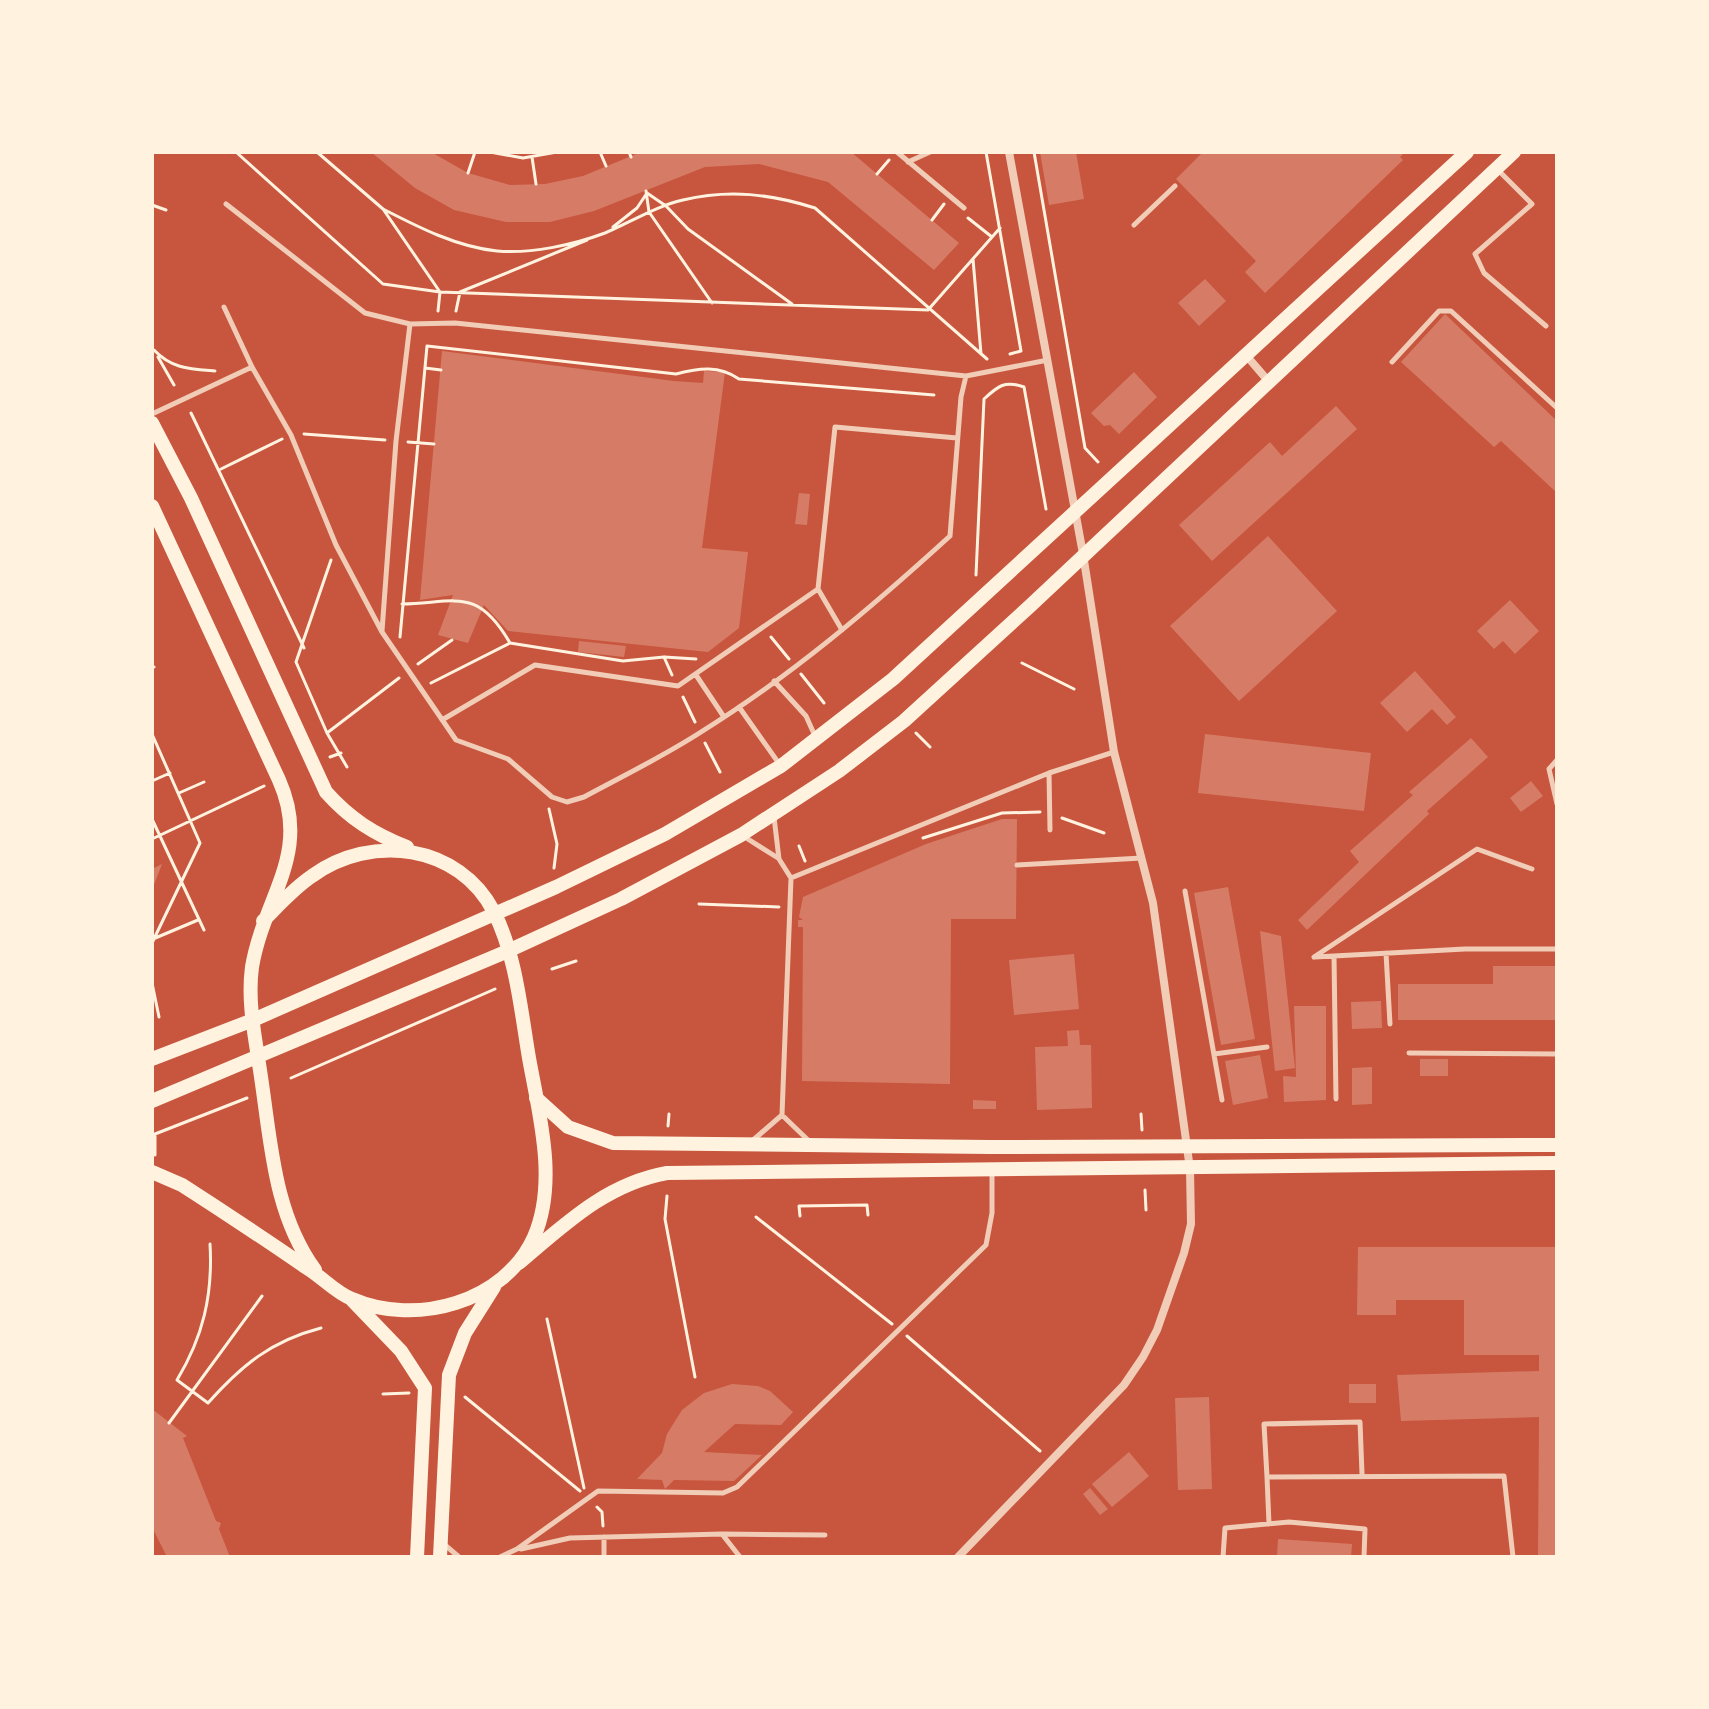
<svg xmlns="http://www.w3.org/2000/svg" width="1709" height="1709" viewBox="0 0 1709 1709" font-family="Bitter,serif">
  <style>
    .building { fill: #d67c66 }
    .lines { fill: none; stroke-linecap: round; stroke-linejoin: round }
    .path { stroke: #fff3e0; stroke-width: 3 }
    .service { stroke: #f1ccb7; stroke-width: 5 }
    .minor { stroke: #f1ccb7; stroke-width: 8 }
    .secondary { stroke: #fff3e0; stroke-width: 14 }
    .primary { stroke: #fff3e0; stroke-width: 14 }
  </style>
  <rect width="100%" height="100%" fill="#c8553d"/>
  <path class="building" d="M371 152H431L468 173 510 185 545 184 583 176 641 152H851L959 243 934 270 828 182 759 164 705 167 594 211 550 222H506L454 210 415 188Z
    M1040 152H1076L1084 199 1049 205Z
    M1203 152H1405L1400 157 1403 160 1265 293 1245 272 1256 261 1176 179Z
    M1205 279 1226 301 1199 326 1178 303Z
    M1445 314 1557 421V493L1501 441 1494 447 1401 362Z
    M442 351 674 381 703 383 704 371 725 372 702 548 748 552 739 628 708 652 508 631 484 605 468 643 438 635 453 595 420 600Z
    M1134 372 1157 397 1119 434 1110 425 1104 426 1091 413Z
    M1336 406 1357 429 1212 561 1179 525 1270 442 1282 456Z
    M799 493 810 494 807 525 795 524Z
    M1268 536 1337 611 1239 701 1170 626Z
    M1510 600 1539 631 1515 654 1503 641 1494 649 1477 631Z
    M579 641 626 646 624 657 578 652Z
    M1415 671 1456 717 1447 725 1432 709 1407 732 1380 703Z
    M1205 734 1371 753 1364 811 1198 793Z
    M1471 738 1488 757 1427 811 1429 814 1307 930 1298 920 1359 862 1350 851 1413 795 1409 792Z
    M1531 781 1543 796 1521 812 1510 798Z
    M1002 819H1017L1016 919H951L950 1084 802 1081 803 927H798V920H803L799 917 803 897 926 844Z
    M162 864 152 890V869Z
    M1228 887 1255 1039 1221 1045 1194 893Z
    M1260 931 1281 936 1295 1068 1275 1071Z
    M1074 954 1079 1009 1014 1015 1009 960Z
    M1493 966H1557V1020H1398V984H1493Z
    M1381 1001 1382 1028 1352 1029 1351 1002Z
    M1294 1006H1326V1100L1284 1102 1283 1076 1296 1077Z
    M1079 1030 1080 1045H1091L1092 1108 1037 1110 1035 1047 1068 1046 1067 1031Z
    M1260 1055 1268 1098 1233 1105 1225 1061Z
    M1420 1059H1448V1076H1420Z
    M1372 1067V1104L1352 1105V1068Z
    M973 1100 996 1101V1109H973Z
    M1358 1247H1557V1557H1538L1539 1417 1401 1421 1397 1375 1539 1371V1355H1464V1300H1396V1315H1357Z
    M732 1384 758 1386 770 1391 793 1412 781 1425 735 1424 704 1452 762 1455 734 1481 674 1480 665 1489 662 1480 637 1479 662 1453 667 1434 682 1410 704 1393Z
    M1349 1384H1376V1403H1349Z
    M1209 1397 1212 1489 1178 1490 1175 1398Z
    M152 1409 187 1436 183 1438 216 1521 221 1523 219 1529 230 1557H167L152 1527Z
    M1129 1452 1149 1476 1112 1507 1092 1484Z
    M1090 1488 1108 1509 1100 1515 1083 1494Z
    M1278 1539 1352 1544 1351 1557H1277Z"/>
  <g class="lines">
    <path class="path" d="M236 152 383 284 440 292
      M317 152 383 209 440 292
      M490 152 523 158 557 152
      M600 152 606 166
      M629 152 631 157
      M986 152 1021 351 1010 354
      M1034 152 1085 448 1098 462
      M532 157 536 184
      M468 173 475 152
      M877 174 889 160
      M646 191 649 212 712 303
      M152 205 166 210
      M383 209C418 227 457 247 497 251 531 254 573 245 605 233 631 222 656 206 683 200 729 189 771 194 815 208L987 359
      M968 218 992 237
      M932 220 944 204
      M613 227 637 208 647 193 666 206 688 229 792 304
      M973 259 981 354
      M438 311 440 292 928 310 1000 228
      M456 311 460 292 587 240
      M154 350C172 369 190 369 215 371
      M158 357 174 385
      M425 368 441 370
      M191 413 304 648
      M304 434 385 440
      M408 442 434 444
      M221 469 282 439
      M331 560 296 662 327 733 347 767
      M976 575 984 399C998 386 1005 380 1024 387L1046 509
      M402 604C456 603 477 586 510 643L431 683
      M400 637 427 346 676 374C699 368 719 365 739 379L934 395
      M771 637 789 659
      M510 643 623 661 664 657 696 659
      M664 657 672 675
      M1022 663 1074 689
      M418 664 452 640
      M152 668 154 667
      M801 674 824 703
      M683 697 695 722
      M327 733 399 678
      M916 733 930 747
      M152 734 200 843 152 943
      M705 743 720 772
      M330 757 341 753
      M152 781 170 773
      M179 793 204 782
      M549 809 557 844 554 868
      M1062 818 1104 833
      M152 819 204 930
      M923 838 1002 813 1040 812
      M152 839 264 786
      M799 846 805 861
      M699 904 779 907
      M153 939 198 920
      M552 969 576 961
      M152 983 159 1017
      M291 1078 495 989
      M1141 1114 1142 1130
      M668 1126 669 1114
      M155 1155V1134L247 1098
      M1145 1190 1146 1210
      M667 1196 665 1219 695 1377
      M800 1216 799 1206 867 1205 868 1215
      M756 1217 892 1324
      M210 1244C213 1295 203 1337 177 1380L208 1403C242 1365 271 1341 321 1328
      M547 1319 584 1488
      M907 1336 1040 1451
      M383 1394 409 1393
      M465 1397 580 1491
      M169 1423 262 1296
      M597 1507 602 1512 603 1526"/>
    <path class="service" d="M897 152 964 208
      M908 162 930 152
      M1497 169 1532 204 1475 254 1484 273 1546 326
      M226 204 365 313 410 324 455 323 966 376 1048 360
      M1134 225 1175 186
      M224 307 252 367 291 435 336 545 382 632 456 740 508 759 552 797 567 802 584 797C623 776 664 756 701 732 791 676 872 607 950 536L961 397 966 376
      M1392 362 1439 311H1451L1557 408
      M152 414 252 367
      M842 630 818 589 835 427 957 438
      M382 631 396 441 410 324
      M696 675 724 717
      M774 681 806 716 815 736
      M739 707 780 765
      M442 720 535 665 678 686 818 589
      M1557 760 1549 769 1557 804
      M1049 773 1050 830
      M774 817 779 859 791 878 782 1115 811 1143
      M743 836 778 858
      M1017 865 1142 858
      M791 878 1049 773 1114 752
      M1185 891 1222 1100
      M1386 953 1390 1024
      M1334 956 1336 1099
      M1314 957 1477 849 1532 869
      M1315 957 1465 949H1557
      M1409 1053 1557 1054
      M1214 1054 1267 1047
      M752 1141 782 1115
      M1362 1474 1360 1422 1264 1424 1267 1477 1504 1476 1513 1557
      M1267 1477 1269 1524
      M722 1534 825 1535
      M445 1545 459 1557
      M521 1549 570 1538 722 1534 740 1557
      M500 1557 517 1549 598 1491 723 1493 737 1487 986 1245 992 1213V1173
      M604 1557V1537
      M1223 1557 1225 1528 1289 1522 1365 1529 1364 1557"/>
    <path class="minor" d="M1245 354 1269 382
      M958 1557 1124 1385 1143 1357 1157 1330 1184 1253 1191 1224 1190 1169 1153 903 1114 752 1083 554 1009 152"/>
    <path class="secondary" d="M536 1098 568 1127 613 1143 990 1147 1557 1145
      M519 1263C565 1224 606 1184 667 1173L1557 1163"/>
    <path class="primary" d="M152 423 191 498 326 792C350 819 374 834 407 847
      M152 506 279 780C312 854 264 896 252 967 247 1004 256 1041 261 1077 271 1143 274 1214 315 1270
      M152 1059 253 1020 556 887 665 834 781 766 893 679 1467 152
      M152 1101 508 951 621 899 741 835 839 771 904 721 1030 606 1514 152
      M152 1172 182 1185C224 1212 266 1240 307 1268 322 1277 336 1293 352 1299 416 1327 505 1302 534 1237 558 1182 539 1114 529 1058 521 1011 516 955 494 912 459 844 371 833 312 876 294 888 279 905 263 921
      M352 1300 401 1351 425 1388 417 1557
      M440 1557 449 1375 465 1333 494 1287"/>
  </g>
  <rect width="1709" height="1709" fill="none" stroke="#fff3e0" stroke-width="308"/>
</svg>
